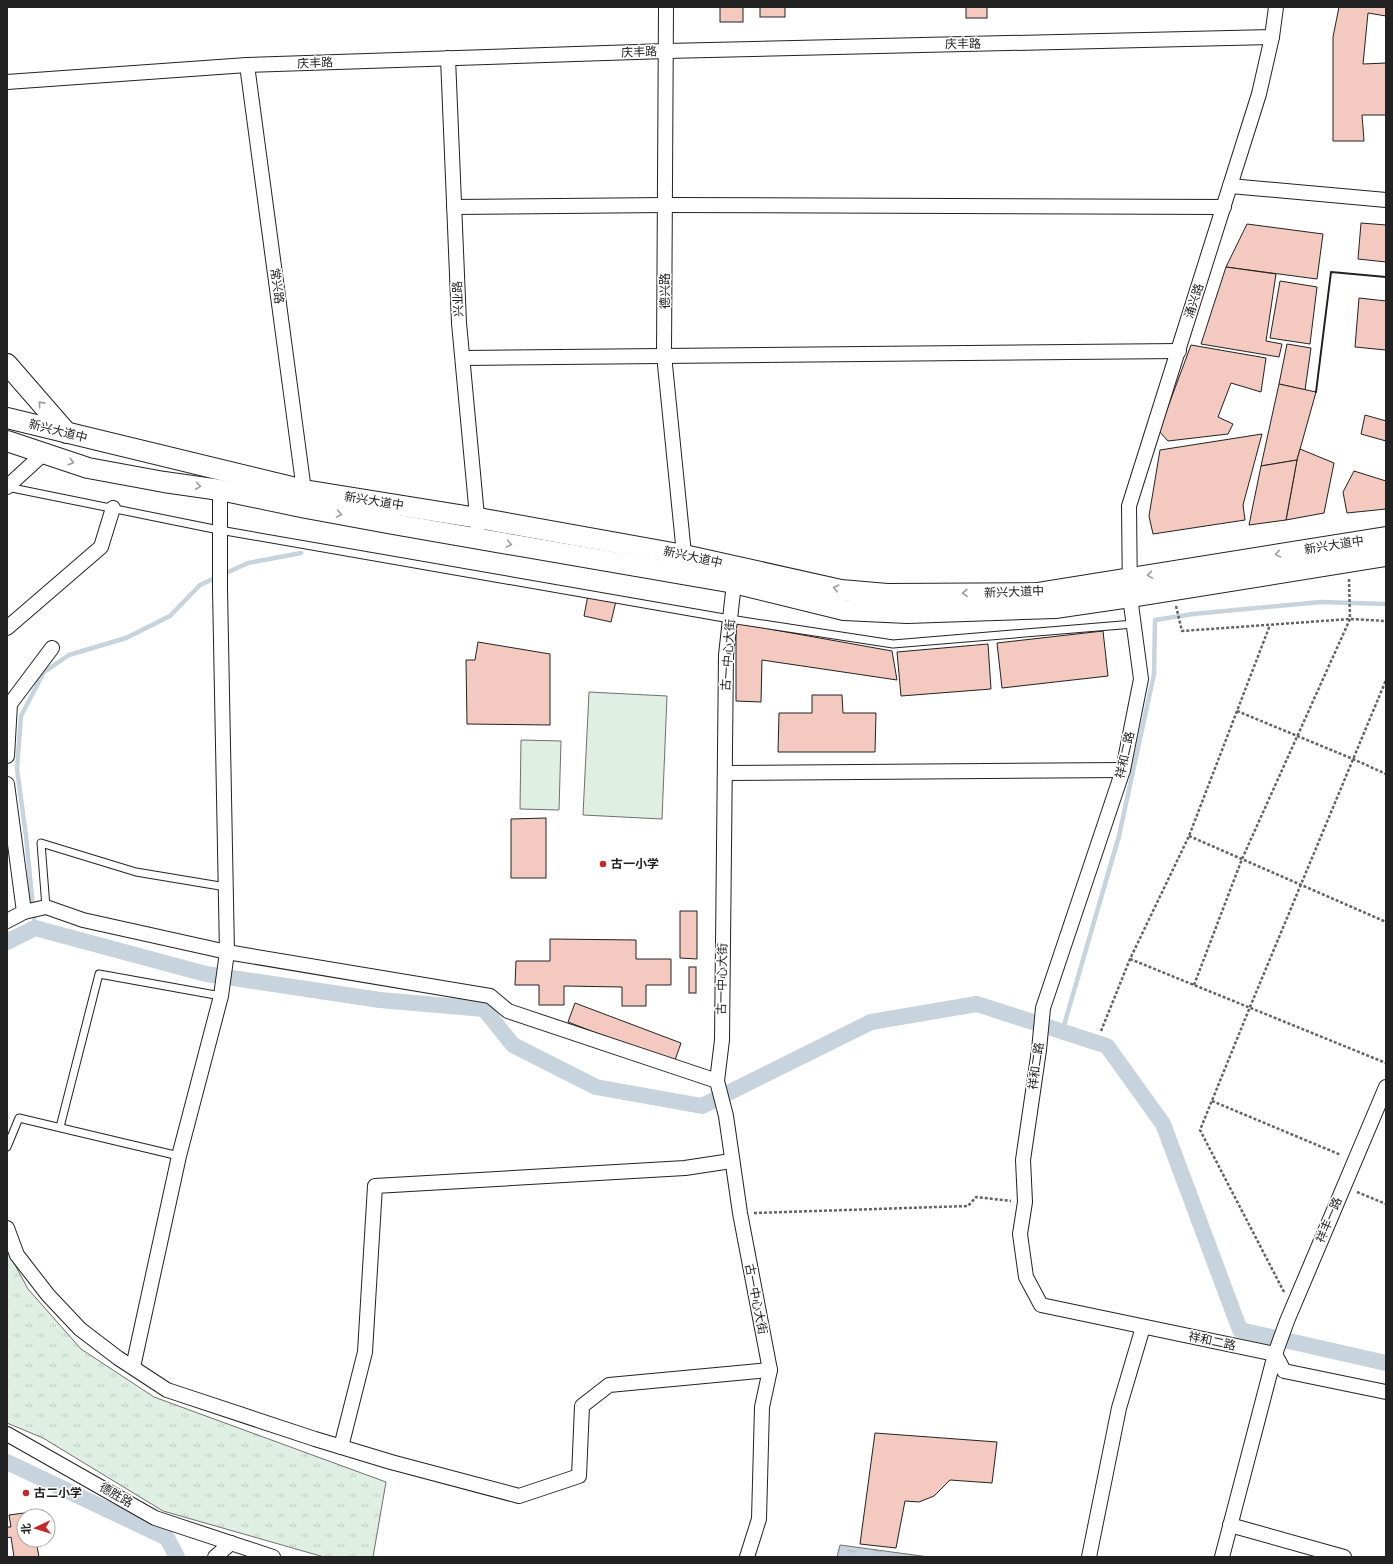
<svg xmlns="http://www.w3.org/2000/svg" width="1393" height="1564" font-family="'Asap Condensed','Noto Sans SC',sans-serif">
	<style>
		.grass { fill: url(#grass-tufts); stroke: #6f6f6f }
		.pitch { fill: #e0efe3; stroke: #6f6f6f }
		.water { fill: url(#water-ripples); stroke: #6f6f6f }
		.lines { fill: none; stroke-linecap: round; stroke-linejoin: round }
		.stream { stroke: #c7d3dd; stroke-width: 4.5 }
		.canal { stroke: #c7d3dd; stroke-width: 16 }
		.building { fill: #f3c9c0; stroke: #222 }
		.lane-casing { stroke: #222; stroke-width: 9 }
		.street-casing { stroke: #222; stroke-width: 16 }
		.secondary-casing { stroke: #222; stroke-width: 22 }
		.path { stroke: #646464; stroke-width: 2.5; stroke-dasharray: 3 2; stroke-linecap: butt }
		.lane { stroke: #fff; stroke-width: 7 }
		.street { stroke: #fff; stroke-width: 14 }
		.secondary { stroke: #fff; stroke-width: 20 }
		.wall { stroke: #222; stroke-width: 2 }
		.oneway { stroke: #9c9c9c }
		.poi-dot { fill: #c62828; stroke: #fff; stroke-width: 1.5 }
		.labels { text-anchor: middle; dominant-baseline: central; stroke-width: 3; stroke-linejoin: round; paint-order: stroke }
		.street-label { font-size: 12px; fill: #222; stroke: #fff }
		.poi-label { font-size: 12px; font-weight: bold; fill: #222; stroke: #fff; text-anchor: start }
	</style>
	<defs>
		<pattern id="grass-tufts" width="24" height="20" patternUnits="userSpaceOnUse"><rect width="24" height="20" fill="#e0efe3"/><path d="M3 7l-1-3M5 7V3M7 7l1-3M15 17l-1-3M17 17v-4M19 17l1-3" fill="none" stroke="#c0cdc2"/></pattern>
		<pattern id="water-ripples" width="26" height="14" patternUnits="userSpaceOnUse"><rect width="26" height="14" fill="#c7d3dd"/><path d="M2 4q2-2 4 0t4 0M15 11q2-2 4 0t4 0" fill="none" stroke="#abb5bd"/></pattern>
	</defs>
	<rect width="100%" height="100%" fill="#fff"/>
	<polygon class="grass" points="7,1250 28,1289 81,1349 154,1397 386,1482 373,1557 324,1557 163,1511 43,1438 7,1423"/>
	<g class="pitch">
		<polygon points="589,692 667,696 662,819 583,815"/>
		<polygon points="521,740 561,741 559,810 520,809"/>
	</g>
	<polygon class="water" points="840,1545 929,1557 837,1557"/>
	<g class="lines">
		<g class="stream">
			<polyline points="35,928 26,836 17,769 21,716 44,672 69,655 126,638 170,616 200,585 248,563 301,553"/>
			<polyline points="1062,1032 1119,836 1154,674 1155,620 1193,614 1321,602 1386,604"/>
		</g>
		<g class="canal">
			<polyline points="7,942 35,928 206,974 380,1000 484,1009 513,1045 596,1087 702,1106 871,1022 977,1004 1107,1046 1163,1124 1240,1330 1386,1363"/>
			<polyline points="7,1462 167,1538 177,1557"/>
		</g>
	</g>
	<g class="building">
		<rect x="720" y="7" width="23" height="15"/>
		<rect x="760" y="7" width="25" height="10"/>
		<rect x="966" y="7" width="21" height="11"/>
		<polygon points="1339,7 1386,7 1386,16 1368,13 1363,64 1386,63 1386,115 1362,115 1364,141 1333,141 1333,37"/>
		<polygon points="1361,223 1386,225 1386,262 1358,259"/>
		<polygon points="1247,224 1323,234 1317,279 1226,267"/>
		<polygon points="1226,267 1276,274 1266,341 1282,344 1279,357 1201,344"/>
		<polygon points="1280,281 1317,287 1310,344 1270,338"/>
		<polygon points="1359,298 1386,301 1386,350 1355,347"/>
		<polygon points="1287,344 1311,348 1305,390 1279,384"/>
		<polygon points="1191,345 1266,358 1261,392 1231,383 1218,417 1233,424 1228,434 1168,441 1159,431"/>
		<polygon points="1279,384 1316,392 1297,460 1261,466"/>
		<polygon points="1365,415 1386,421 1386,441 1361,434"/>
		<polygon points="1262,434 1243,505 1245,520 1153,534 1149,516 1160,450"/>
		<polygon points="1300,449 1334,463 1324,513 1286,520 1297,460"/>
		<polygon points="1297,460 1286,520 1249,525 1261,466"/>
		<polygon points="1354,471 1386,481 1386,509 1347,513 1343,492"/>
		<polygon points="588,595 616,601 611,622 584,616"/>
		<polygon points="736,623 892,651 897,680 762,660 761,702 736,701"/>
		<polygon points="1103,631 1108,676 1002,688 997,643"/>
		<polygon points="478,642 550,654 550,725 467,724 466,660 475,660"/>
		<polygon points="988,644 991,689 901,696 897,652"/>
		<polygon points="812,695 842,695 843,713 876,713 875,752 778,752 779,713 812,713"/>
		<polygon points="546,818 546,878 511,878 511,819"/>
		<polygon points="680,911 697,911 697,959 680,958"/>
		<polygon points="550,939 636,940 636,959 671,959 671,985 646,985 646,1006 622,1006 622,987 564,986 564,1005 539,1005 539,985 515,985 516,961 550,961"/>
		<rect x="689" y="967" width="7" height="26"/>
		<polygon points="575,1003 681,1043 674,1063 568,1022"/>
		<polygon points="875,1433 997,1442 992,1483 950,1480 934,1496 919,1502 905,1501 896,1548 860,1544"/>
		<polygon points="32,1512 33,1516 24,1516 24,1540 36,1540 39,1557 14,1557 11,1537 7,1538 7,1527 11,1527 9,1515"/>
	</g>
	<g class="lines">
		<g class="lane-casing">
			<g id="lane">
				<polyline points="7,487 214,529 730,619 893,644 1134,624"/>
				<polyline points="46,907 41,843 136,872 226,887"/>
				<polyline points="60,1127 99,974 221,996"/>
				<polyline points="7,1147 19,1118 179,1156"/>
			</g>
		</g>
		<g class="street-casing">
			<g id="street">
				<polyline points="666,7 664,355 685,564"/>
				<polyline points="448,58 459,323 478,527"/>
				<polyline points="247,65 305,498"/>
				<polyline points="7,82 247,65 666,51 1272,37"/>
				<polyline points="1230,186 1386,200"/>
				<polyline points="454,207 665,205 1224,207"/>
				<polyline points="463,358 1179,351"/>
				<polyline points="7,487 43,454"/>
				<polyline points="734,583 726,655 722,1040 717,1081 726,1116 740,1213 770,1370 762,1407 759,1519 747,1557"/>
				<polyline points="7,628 101,547 113,508"/>
				<polyline points="7,756 10,704 52,648"/>
				<polyline points="725,773 1123,770"/>
				<polyline points="7,784 24,912 7,921"/>
				<polyline points="24,912 46,907 83,920 227,952 490,996 508,1011 717,1081"/>
				<polyline points="7,1228 17,1255 48,1295 80,1329 118,1358 167,1390 315,1439 391,1462 519,1496 579,1476 582,1406 609,1385 770,1370"/>
				<polyline points="1275,1354 1041,1305 1026,1277 1020,1234 1025,1202 1023,1160 1039,1050 1043,1008 1123,770 1141,679 1130,597 1129,506 1259,94 1272,37 1276,7"/>
				<polyline points="1275,1354 1284,1371 1386,1392"/>
				<polyline points="133,1367 179,1156 221,996 227,952 220,589 220,490"/>
				<polyline points="7,1434 155,1518 273,1557"/>
				<polyline points="341,1447 365,1352 375,1186 685,1168 731,1161"/>
				<polyline points="1230,1525 1344,1557"/>
				<polyline points="215,1557 231,1543"/>
				<polyline points="1089,1557 1119,1408 1143,1327"/>
				<polyline points="1222,1557 1275,1354 1287,1321 1386,1087"/>
			</g>
		</g>
		<g class="secondary-casing">
			<g id="secondary">
				<polyline points="7,364 67,433"/>
				<polyline points="7,418 304,490 478,518 684,555 841,590 887,594 1037,593 1386,537"/>
				<polyline points="7,441 88,468 164,482 220,490 306,508 393,524 734,583 844,610 907,613 1055,608 1130,597 1386,556"/>
			</g>
		</g>
		<g class="path">
			<polyline points="1176,606 1182,631 1350,619 1386,621"/>
			<polyline points="1237,711 1353,759 1386,774"/>
			<polyline points="1189,836 1386,922"/>
			<polyline points="1130,959 1386,1063"/>
			<polyline points="1194,985 1242,859 1350,619 1349,579"/>
			<polyline points="1101,1031 1130,959 1189,836 1270,625"/>
			<polyline points="1212,1101 1341,1155"/>
			<polyline points="1357,1192 1386,1204"/>
			<polyline points="754,1213 968,1206 976,1197 1011,1201"/>
			<polyline points="1284,1292 1200,1130 1250,1007 1386,680"/>
		</g>
		<use href="#lane" class="lane"/>
		<use href="#street" class="street"/>
		<use href="#secondary" class="secondary"/>
		<polyline class="wall" points="1316,392 1331,272 1386,277"/>
	</g>
	<defs><path id="oneway-chevron" d="M-2-3.5L2.5 0L-2 3.5" fill="none" stroke-width="1.6" stroke-linecap="round" stroke-linejoin="round"/></defs>
	<g class="oneway">
		<use href="#oneway-chevron" transform="translate(41 404) rotate(-132)"/>
		<use href="#oneway-chevron" transform="translate(71 462) rotate(17)"/>
		<use href="#oneway-chevron" transform="translate(198 486) rotate(8)"/>
		<use href="#oneway-chevron" transform="translate(339 514) rotate(10)"/>
		<use href="#oneway-chevron" transform="translate(509 544) rotate(10)"/>
		<use href="#oneway-chevron" transform="translate(1278 554) rotate(171)"/>
		<use href="#oneway-chevron" transform="translate(1150 575) rotate(171)"/>
		<use href="#oneway-chevron" transform="translate(836 588) rotate(-168)"/>
		<use href="#oneway-chevron" transform="translate(965 593) rotate(179)"/>
	</g>
	<g class="poi-dot">
		<circle cx="603" cy="864" r="4"/>
		<circle cx="26" cy="1493" r="4"/>
	</g>
	<g class="labels">
		<g class="street-label">
			<text transform="translate(963 44) rotate(-1)">庆丰路</text>
			<text transform="translate(639 52) rotate(-2)">庆丰路</text>
			<text transform="translate(315 63) rotate(-2)">庆丰路</text>
			<text transform="translate(277 286) rotate(82)">常兴路</text>
			<text transform="translate(665 291) rotate(-90)">德兴路</text>
			<text transform="translate(458 299) rotate(-92)">兴业路</text>
			<text transform="translate(1194 301) rotate(-72)">涌兴路</text>
			<text transform="translate(58 431) rotate(14)">新兴大道中</text>
			<text transform="translate(374 501) rotate(9)">新兴大道中</text>
			<text transform="translate(1334 545) rotate(-9)">新兴大道中</text>
			<text transform="translate(693 557) rotate(12)">新兴大道中</text>
			<text transform="translate(1014 592) rotate(-2)">新兴大道中</text>
			<text transform="translate(728 655) rotate(-86)">古一中心大街</text>
			<text transform="translate(1125 755) rotate(-77)">祥和二路</text>
			<text transform="translate(722 979) rotate(-89)">古一中心大街</text>
			<text transform="translate(1036 1066) rotate(-82)">祥和二路</text>
			<text transform="translate(1329 1220) rotate(-67)">祥丰一路</text>
			<text transform="translate(756 1299) rotate(79)">古一中心大街</text>
			<text transform="translate(1212 1341) rotate(12)">祥和二路</text>
			<text transform="translate(116 1495) rotate(30)">德胜路</text>
		</g>
		<g class="poi-label">
			<text x="611" y="864">古一小学</text>
			<text x="34" y="1493">古二小学</text>
		</g>
	</g>
	<rect width="1393" height="1564" fill="none" stroke="#222222" stroke-width="16"/>
	<g transform="translate(36 1528) rotate(266)"><circle r="19" fill="#ffffff" stroke="#a7a7a7"/>
	<path d="M0-3L7 15L0 10L-7 15Z" fill="#c62828"/>
	<text y="-6" font-size="11" font-weight="bold" text-anchor="middle" fill="#222222">北</text>
	</g>
</svg>
